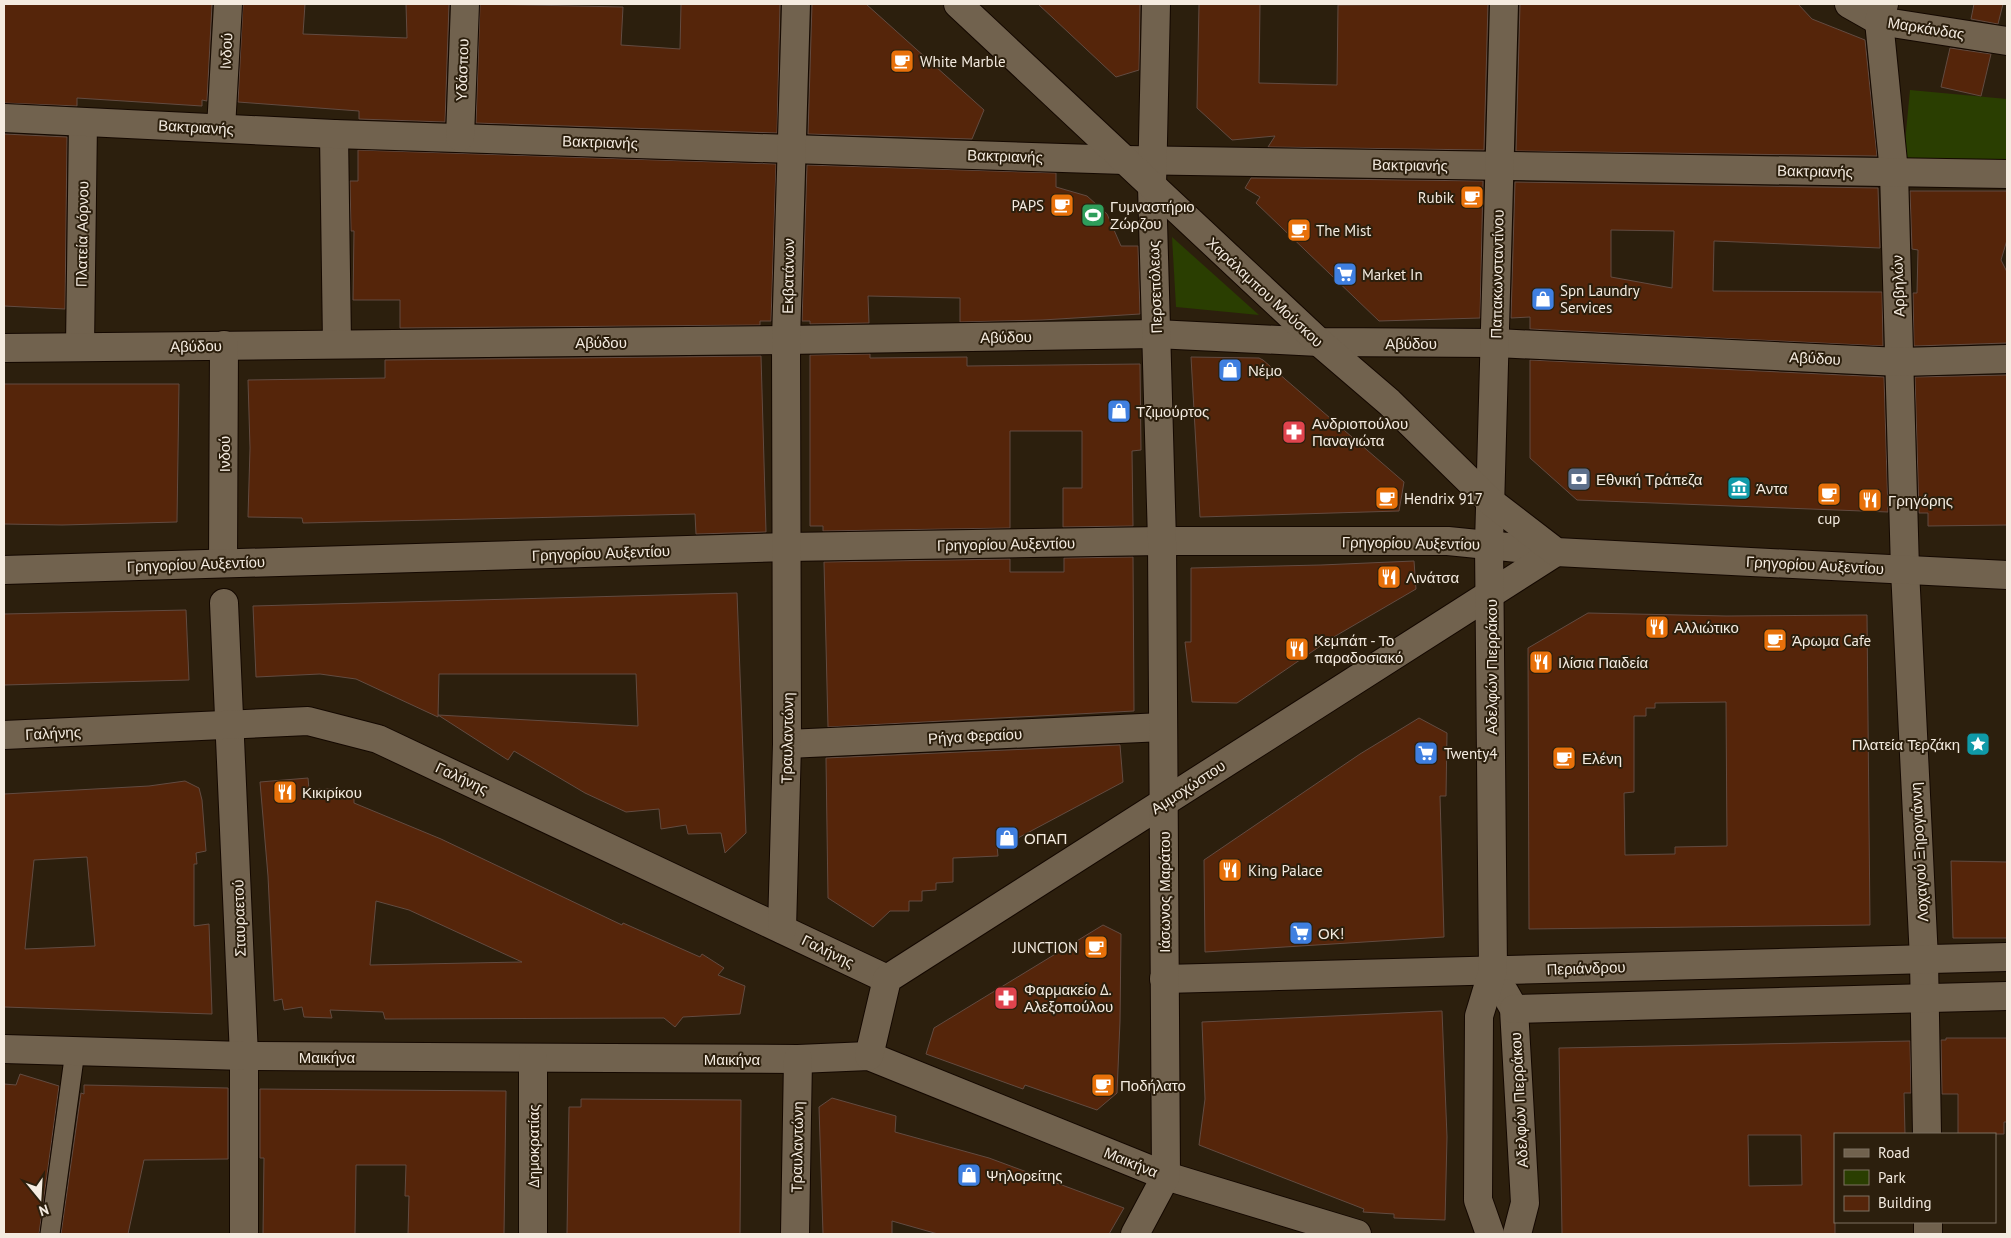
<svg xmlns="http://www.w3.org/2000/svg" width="2011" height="1238" font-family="'PT Sans',sans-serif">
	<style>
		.green { fill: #2a3e01 }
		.building { fill: #55250a; stroke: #624b41; fill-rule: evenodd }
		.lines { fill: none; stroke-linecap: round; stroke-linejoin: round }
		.service-casing { stroke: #140800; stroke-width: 21 }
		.pedestrian-casing { stroke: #140800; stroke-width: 30 }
		.minor-casing { stroke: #140800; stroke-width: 30 }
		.tertiary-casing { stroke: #140800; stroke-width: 30 }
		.service { stroke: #71624e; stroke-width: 19 }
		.pedestrian { stroke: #71624e; stroke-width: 28 }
		.minor { stroke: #71624e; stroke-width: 28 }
		.tertiary { stroke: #71624e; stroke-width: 28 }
		.labels { text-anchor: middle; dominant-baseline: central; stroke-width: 4; stroke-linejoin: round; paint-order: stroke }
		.street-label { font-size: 15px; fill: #f4ebe0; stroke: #2c1f0d }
		.poi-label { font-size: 15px; fill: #f4ebe0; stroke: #2c1f0d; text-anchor: start }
	</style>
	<rect width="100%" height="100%" fill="#2c1f0d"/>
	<g class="green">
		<polygon points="1910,90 2007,99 2007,173 1903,163"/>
		<polygon points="1172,237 1259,315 1176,307"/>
	</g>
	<g class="building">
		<polygon points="4,4 212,4 207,101 202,100 202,106 77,98 77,106 4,103"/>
		<polygon points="243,4 305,4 303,34 407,38 406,4 449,4 445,122 359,119 359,111 238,102"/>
		<polygon points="480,4 623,7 621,45 680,49 681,4 780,4 777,133 476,123"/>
		<polygon points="812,4 866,4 984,110 972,139 808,134"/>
		<polygon points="1038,4 1140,4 1139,70 1116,77"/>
		<polygon points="1199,4 1260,4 1259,83 1337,85 1338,5 1488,4 1484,150 1268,147 1275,136 1232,140 1197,108"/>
		<polygon points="1520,4 1798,4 1812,19 1865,40 1877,156 1516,151"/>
		<polygon points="1974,4 2003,4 1998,24 1971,19"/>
		<polygon points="1950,48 1991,54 1981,96 1941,87"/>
		<polygon points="4,134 67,137 65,309 4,306"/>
		<polygon points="358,150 776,164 771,321 760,321 760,325 400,328 400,300 353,300 354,231 351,231 350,181 358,181"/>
		<polygon points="807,165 1056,173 1056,187 1087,196 1107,214 1121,246 1138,246 1140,314 1042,320 960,322 960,298 868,296 869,323 810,324 810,321 802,321"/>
		<polygon points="1251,178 1483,181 1480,318 1379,321 1256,203 1260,197 1245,188"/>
		<path d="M1515 182 1878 188 1880 248 1714 241 1713 291 1882 292 1883 346 1530 329V317L1511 318ZM1611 230 1674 231 1672 288 1611 277Z"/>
		<polygon points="1910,191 2007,191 2007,240 2001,260 2007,272 2007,343 1914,346 1913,293 1917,293 1918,250 1912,249"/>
		<polygon points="870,354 870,358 967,357 967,366 1140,364 1141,450 1132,451 1133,526 1063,527 1063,488 1082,488 1082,431 1010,431 1010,528 823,531 823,526 810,526 810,355"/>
		<polygon points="761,356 766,532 696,534 695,514 303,523 302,518 248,517 250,448 248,380 385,378 385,360"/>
		<polygon points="1191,357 1259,358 1263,360 1404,482 1399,511 1200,517"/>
		<polygon points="1530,360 1884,377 1888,512 1577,500 1530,458"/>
		<polygon points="2007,375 2007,525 1928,526 1928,513 1919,513 1915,377"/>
		<polygon points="4,384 179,384 177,522 62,525 4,524"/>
		<polygon points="1133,557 1134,711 828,727 824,562 1010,559 1010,572 1064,572 1064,558"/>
		<polygon points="1414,561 1416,589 1332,638 1237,703 1192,702 1185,642 1191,642 1191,568 1321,565"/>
		<polygon points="737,593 746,833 725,853 721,833 688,834 686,825 661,829 659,809 626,812 585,793 514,751 508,760 438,715 638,726 636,674 439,674 438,717 356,679 320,674 256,677 253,606"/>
		<polygon points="186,610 189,680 4,685 4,614"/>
		<path d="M1588 613 1726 616 1867 615 1870 925 1529 929 1528 648ZM1726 702 1727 846 1675 847V854L1625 855 1624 793 1634 792V716H1646V708H1655V703Z"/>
		<polygon points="1419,718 1447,733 1446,796 1440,796 1444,937 1205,952 1204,860 1360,754"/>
		<polygon points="1120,745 1123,782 1016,839 1017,845 997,846 998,856 953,858 953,882 936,883 936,890 922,891 922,901 909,901 909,911 890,911 873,927 828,898 826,758"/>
		<path d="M308 778 309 789H337L338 794 354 796V803L441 839 622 925 623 923 700 957 702 954 724 968 718 975 745 986 740 1014 683 1017 675 1027 664 1018 385 1019 383 1012 330 1010 332 1018 304 1017 302 1007 284 1010 282 999 274 1001 268 876 260 782ZM376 901 409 910 522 962 370 965Z"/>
		<path d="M185 781 199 788 202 800 206 851 196 853 197 864H194V926L209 924 212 1014 4 1007V794L149 786ZM87 857 95 946 25 949 34 860Z"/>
		<polygon points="1951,861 2007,862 2007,938 1953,938"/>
		<polygon points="1103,925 1121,934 1120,1021 1117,1093 1097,1110 1025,1085 1023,1089 926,1054 934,1028"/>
		<polygon points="1442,1011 1447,1137 1445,1220 1394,1218 1394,1214 1363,1212 1364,1209 1199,1145 1205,1099 1202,1022"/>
		<polygon points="1946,1038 2007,1038 2007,1122 2004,1122 2004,1134 1958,1134 1958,1094 1942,1094 1941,1040 1946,1040"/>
		<path d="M1910 1041 1911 1093H1904L1905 1134H1835V1234H1562L1559 1048ZM1748 1135H1801L1802 1185 1749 1186Z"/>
		<polygon points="20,1074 59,1086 39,1234 4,1234 4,1084 16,1085"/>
		<polygon points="84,1085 228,1088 228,1159 144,1160 128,1234 61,1234 81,1093 84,1094"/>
		<polygon points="260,1089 506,1091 504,1234 408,1234 409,1196 405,1196 406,1165 356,1165 355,1234 263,1234 264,1158 260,1158"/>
		<polygon points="832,1098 896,1116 895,1132 989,1158 1124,1208 1109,1234 938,1234 892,1221 892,1234 823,1234 819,1107"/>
		<polygon points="581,1099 741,1100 740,1234 567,1234 569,1107 581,1107"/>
	</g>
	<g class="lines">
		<g class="service-casing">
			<polyline id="service" points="50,1234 75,1051"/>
		</g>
		<g class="pedestrian-casing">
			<g id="pedestrian">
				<polyline points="334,134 337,344"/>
				<polyline points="1156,334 1319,342 1496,343"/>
				<polyline points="80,347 83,122"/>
			</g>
		</g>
		<g class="minor-casing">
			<g id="minor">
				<polyline points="1849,4 1879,21 2007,41"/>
				<polyline points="1884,4 1879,21 1894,172 1905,570 1924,959 1927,1134"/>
				<polyline points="4,118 334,134 1125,160 2007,174"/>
				<polyline points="221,128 228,4"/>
				<polyline points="460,137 465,4"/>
				<polyline points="1496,343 1900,362 2007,359"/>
				<polyline points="4,348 786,340 1156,334"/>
				<polyline points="223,563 224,345"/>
				<polyline points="4,570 788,547 1162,541 1448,541 1556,552"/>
				<polyline points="224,603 244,1056 244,1234"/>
				<polyline points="4,735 308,721 378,739 887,979"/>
				<polyline points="787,744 1163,727"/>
				<polyline points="782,929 787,744 786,340 796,4"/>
				<polyline points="1164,979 2007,957"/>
				<polyline points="1505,993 1514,1009 1525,1203 1517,1234"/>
				<polyline points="1514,1009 2007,996"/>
				<polyline points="4,1049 244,1056 798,1059 869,1056 1166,1176 1357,1234"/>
				<polyline points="869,1056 887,979 1556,552"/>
				<polyline points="533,1059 533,1234"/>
				<polyline points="1928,1222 1928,1234"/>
				<polyline points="795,1234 798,1059"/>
				<polyline points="1135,1234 1166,1176 1162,541 1152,186 1156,4"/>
				<polyline points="1490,1234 1478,1200 1479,1016 1493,970 1489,544 1504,4"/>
			</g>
		</g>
		<g class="tertiary-casing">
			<polyline id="tertiary" points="958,4 1319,342 1389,402 1491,502 1556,552 2007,575"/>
		</g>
		<use href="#service" class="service"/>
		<use href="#pedestrian" class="pedestrian"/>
		<use href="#minor" class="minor"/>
		<use href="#tertiary" class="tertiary"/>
	</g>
	<defs>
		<g id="cafe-square" transform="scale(1.25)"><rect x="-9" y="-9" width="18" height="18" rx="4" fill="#e8710a" stroke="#2c1f0d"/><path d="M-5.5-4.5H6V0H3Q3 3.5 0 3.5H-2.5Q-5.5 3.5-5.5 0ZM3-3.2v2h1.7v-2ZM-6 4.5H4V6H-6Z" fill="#fff"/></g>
		<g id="stadium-square" transform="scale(1.25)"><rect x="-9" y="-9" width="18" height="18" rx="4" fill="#2e9e5b" stroke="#2c1f0d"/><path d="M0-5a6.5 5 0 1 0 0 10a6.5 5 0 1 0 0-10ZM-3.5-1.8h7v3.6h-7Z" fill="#fff"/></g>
		<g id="supermarket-square" transform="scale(1.25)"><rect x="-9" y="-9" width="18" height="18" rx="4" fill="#3f7fe0" stroke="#2c1f0d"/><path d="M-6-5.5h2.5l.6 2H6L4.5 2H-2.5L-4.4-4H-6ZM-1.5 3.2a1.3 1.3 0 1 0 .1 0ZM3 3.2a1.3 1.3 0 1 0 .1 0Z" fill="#fff"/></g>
		<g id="shop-square" transform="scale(1.25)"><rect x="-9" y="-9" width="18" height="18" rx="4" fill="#3f7fe0" stroke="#2c1f0d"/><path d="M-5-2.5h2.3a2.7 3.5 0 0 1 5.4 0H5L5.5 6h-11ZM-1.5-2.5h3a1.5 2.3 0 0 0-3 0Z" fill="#fff"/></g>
		<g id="pharmacy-square" transform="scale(1.25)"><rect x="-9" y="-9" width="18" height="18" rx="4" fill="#e0444e" stroke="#2c1f0d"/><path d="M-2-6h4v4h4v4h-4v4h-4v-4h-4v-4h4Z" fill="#fff"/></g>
		<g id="bank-square" transform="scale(1.25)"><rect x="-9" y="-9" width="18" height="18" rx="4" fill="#5c6f8a" stroke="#2c1f0d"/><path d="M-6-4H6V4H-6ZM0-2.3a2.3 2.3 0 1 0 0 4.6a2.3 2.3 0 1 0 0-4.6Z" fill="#fff"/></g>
		<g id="museum-square" transform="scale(1.25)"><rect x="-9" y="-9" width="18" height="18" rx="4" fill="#0f9aa8" stroke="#2c1f0d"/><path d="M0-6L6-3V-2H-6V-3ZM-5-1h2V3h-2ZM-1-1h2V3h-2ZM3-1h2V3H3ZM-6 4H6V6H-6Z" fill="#fff"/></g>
		<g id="restaurant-square" transform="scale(1.25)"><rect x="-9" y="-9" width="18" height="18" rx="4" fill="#e8710a" stroke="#2c1f0d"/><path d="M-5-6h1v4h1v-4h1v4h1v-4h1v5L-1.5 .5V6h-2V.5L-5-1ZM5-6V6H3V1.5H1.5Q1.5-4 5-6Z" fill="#fff"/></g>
		<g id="sight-square" transform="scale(1.25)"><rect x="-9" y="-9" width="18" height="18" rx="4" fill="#0f9aa8" stroke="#2c1f0d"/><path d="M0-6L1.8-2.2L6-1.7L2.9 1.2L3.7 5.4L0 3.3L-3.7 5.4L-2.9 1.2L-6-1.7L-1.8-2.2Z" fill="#fff"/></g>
	</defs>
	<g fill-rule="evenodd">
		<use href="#cafe-square" x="902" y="61"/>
		<use href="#cafe-square" x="1472" y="197"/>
		<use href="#cafe-square" x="1062" y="205"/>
		<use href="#stadium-square" x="1093" y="215"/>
		<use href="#cafe-square" x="1299" y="230"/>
		<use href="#supermarket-square" x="1345" y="274"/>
		<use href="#shop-square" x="1543" y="299"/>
		<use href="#shop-square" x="1230" y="370"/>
		<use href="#shop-square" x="1119" y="411"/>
		<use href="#pharmacy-square" x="1294" y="432"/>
		<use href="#bank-square" x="1579" y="479"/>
		<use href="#museum-square" x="1739" y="488"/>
		<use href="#cafe-square" x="1829" y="494"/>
		<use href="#cafe-square" x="1387" y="498"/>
		<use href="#restaurant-square" x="1870" y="500"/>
		<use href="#restaurant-square" x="1389" y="577"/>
		<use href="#restaurant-square" x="1657" y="627"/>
		<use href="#cafe-square" x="1775" y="640"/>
		<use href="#restaurant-square" x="1297" y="649"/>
		<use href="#restaurant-square" x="1541" y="662"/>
		<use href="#sight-square" x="1978" y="744"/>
		<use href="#supermarket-square" x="1426" y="753"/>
		<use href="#cafe-square" x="1564" y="758"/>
		<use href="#restaurant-square" x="285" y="792"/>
		<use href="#shop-square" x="1007" y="838"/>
		<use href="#restaurant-square" x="1230" y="870"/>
		<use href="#supermarket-square" x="1301" y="933"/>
		<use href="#cafe-square" x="1096" y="947"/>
		<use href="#pharmacy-square" x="1006" y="998"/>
		<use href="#cafe-square" x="1103" y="1085"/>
		<use href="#shop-square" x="969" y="1175"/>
	</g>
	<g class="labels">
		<g class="street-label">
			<text transform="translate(1926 28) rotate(9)">Μαρκάνδας</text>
			<text transform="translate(226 51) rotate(-87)">Ινδού</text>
			<text transform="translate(462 70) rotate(-88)">Υδάσπου</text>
			<text transform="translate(196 127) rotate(3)">Βακτριανής</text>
			<text transform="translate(600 142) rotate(2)">Βακτριανής</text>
			<text transform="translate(1005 156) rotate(2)">Βακτριανής</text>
			<text transform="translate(1410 165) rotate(1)">Βακτριανής</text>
			<text transform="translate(1815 171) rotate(1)">Βακτριανής</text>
			<text transform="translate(82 234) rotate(-89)">Πλατεία Αόρνου</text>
			<text transform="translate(1497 274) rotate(-89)">Παπακωνσταντίνου</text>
			<text transform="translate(788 276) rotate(-89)">Εκβατάνων</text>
			<text transform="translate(1898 286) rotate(-92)">Αρβηλών</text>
			<text transform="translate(1155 287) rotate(-92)">Περσεπόλεως</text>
			<text transform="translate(1265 292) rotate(43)">Χαράλαμπου Μούσκου</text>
			<text transform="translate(1006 337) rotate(-1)">Αβύδου</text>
			<text x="601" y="342">Αβύδου</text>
			<text x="1411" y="343">Αβύδου</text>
			<text transform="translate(196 346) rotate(-1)">Αβύδου</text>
			<text transform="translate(1815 358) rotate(3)">Αβύδου</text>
			<text transform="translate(224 454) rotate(-90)">Ινδού</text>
			<text transform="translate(1411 543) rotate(1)">Γρηγορίου Αυξεντίου</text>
			<text transform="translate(1006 544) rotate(-1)">Γρηγορίου Αυξεντίου</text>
			<text transform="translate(601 553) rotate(-2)">Γρηγορίου Αυξεντίου</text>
			<text transform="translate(196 564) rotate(-2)">Γρηγορίου Αυξεντίου</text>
			<text transform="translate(1815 565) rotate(3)">Γρηγορίου Αυξεντίου</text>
			<text transform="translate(1491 667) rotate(-90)">Αδελφών Πιερράκου</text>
			<text transform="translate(53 733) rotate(-3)">Γαλήνης</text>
			<text transform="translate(975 736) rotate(-3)">Ρήγα Φεραίου</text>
			<text transform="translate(787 738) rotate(-89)">Τραυλαντώνη</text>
			<text transform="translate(462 778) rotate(25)">Γαλήνης</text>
			<text transform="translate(1188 787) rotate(-33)">Αμμοχώστου</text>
			<text transform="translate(1919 852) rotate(-93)">Λοχαγού Ξηρογιάννη</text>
			<text transform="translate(1164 892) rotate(-90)">Ιάσωνος Μαράτου</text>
			<text transform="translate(239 918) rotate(-92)">Σταυραετού</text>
			<text transform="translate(828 951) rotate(26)">Γαλήνης</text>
			<text transform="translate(1586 968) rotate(-2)">Περιάνδρου</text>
			<text x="327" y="1057">Μαικήνα</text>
			<text x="732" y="1059">Μαικήνα</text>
			<text transform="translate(1519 1100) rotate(-93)">Αδελφών Πιερράκου</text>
			<text transform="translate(533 1146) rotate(-90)">Δημοκρατίας</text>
			<text transform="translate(797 1147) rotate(-89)">Τραυλαντώνη</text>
			<text transform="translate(1131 1162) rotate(22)">Μαικήνα</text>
		</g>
		<g class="poi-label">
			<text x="920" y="61">White Marble</text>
			<text x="1454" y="197" text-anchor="end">Rubik</text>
			<text x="1044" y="205" text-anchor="end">PAPS</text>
			<text x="1110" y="206">Γυμναστήριο<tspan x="1110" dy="17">Ζώρζου</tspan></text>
			<text x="1316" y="230">The Mist</text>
			<text x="1362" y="274">Market In</text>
			<text x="1560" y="290">Spn Laundry<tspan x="1560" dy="17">Services</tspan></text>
			<text x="1248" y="370">Νέμο</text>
			<text x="1136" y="411">Τζιμούρτος</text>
			<text x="1312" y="423">Ανδριοπούλου<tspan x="1312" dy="17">Παναγιώτα</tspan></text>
			<text x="1596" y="479">Εθνική Τράπεζα</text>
			<text x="1756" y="488">Άντα</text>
			<text x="1404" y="498">Hendrix 917</text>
			<text x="1888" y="500">Γρηγόρης</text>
			<text x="1829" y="518" text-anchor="middle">cup</text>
			<text x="1406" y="577">Λινάτσα</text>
			<text x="1674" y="627">Αλλιώτικο</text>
			<text x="1314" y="640">Κεμπάπ - Το<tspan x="1314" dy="17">παραδοσιακό</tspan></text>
			<text x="1792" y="640">Άρωμα Cafe</text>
			<text x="1558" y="662">Ιλίσια Παιδεία</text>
			<text x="1960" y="744" text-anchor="end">Πλατεία Τερζάκη</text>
			<text x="1444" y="753">Twenty4</text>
			<text x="1582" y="758">Ελένη</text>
			<text x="302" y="792">Κικιρίκου</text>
			<text x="1024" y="838">ΟΠΑΠ</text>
			<text x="1248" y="870">King Palace</text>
			<text x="1318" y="933">ΟΚ!</text>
			<text x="1078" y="947" text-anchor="end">JUNCTION</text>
			<text x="1024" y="989">Φαρμακείο Δ.<tspan x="1024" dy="17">Αλεξοπούλου</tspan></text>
			<text x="1120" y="1085">Ποδήλατο</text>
			<text x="986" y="1175">Ψηλορείτης</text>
		</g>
	</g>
	<rect width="2011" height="1238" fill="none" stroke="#f4ebe0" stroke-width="10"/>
	<rect x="1834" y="1133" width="162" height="90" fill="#2c1f0d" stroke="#7c7161"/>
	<rect x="1844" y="1149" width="25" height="8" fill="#71624e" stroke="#7c7161"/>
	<text x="1878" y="1158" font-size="15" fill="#f4ebe0">Road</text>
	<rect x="1844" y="1170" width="25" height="15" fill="#2a3e01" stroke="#7c7161"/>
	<text x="1878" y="1183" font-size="15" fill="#f4ebe0">Park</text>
	<rect x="1844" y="1196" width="25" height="15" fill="#55250a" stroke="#7c7161"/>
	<text x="1878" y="1208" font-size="15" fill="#f4ebe0">Building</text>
	<g transform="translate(40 1198) rotate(162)" stroke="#2c1f0d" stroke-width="4" paint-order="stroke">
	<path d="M0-4L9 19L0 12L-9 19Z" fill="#f4ebe0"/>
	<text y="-8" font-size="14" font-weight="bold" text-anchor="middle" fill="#f4ebe0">N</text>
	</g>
</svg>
